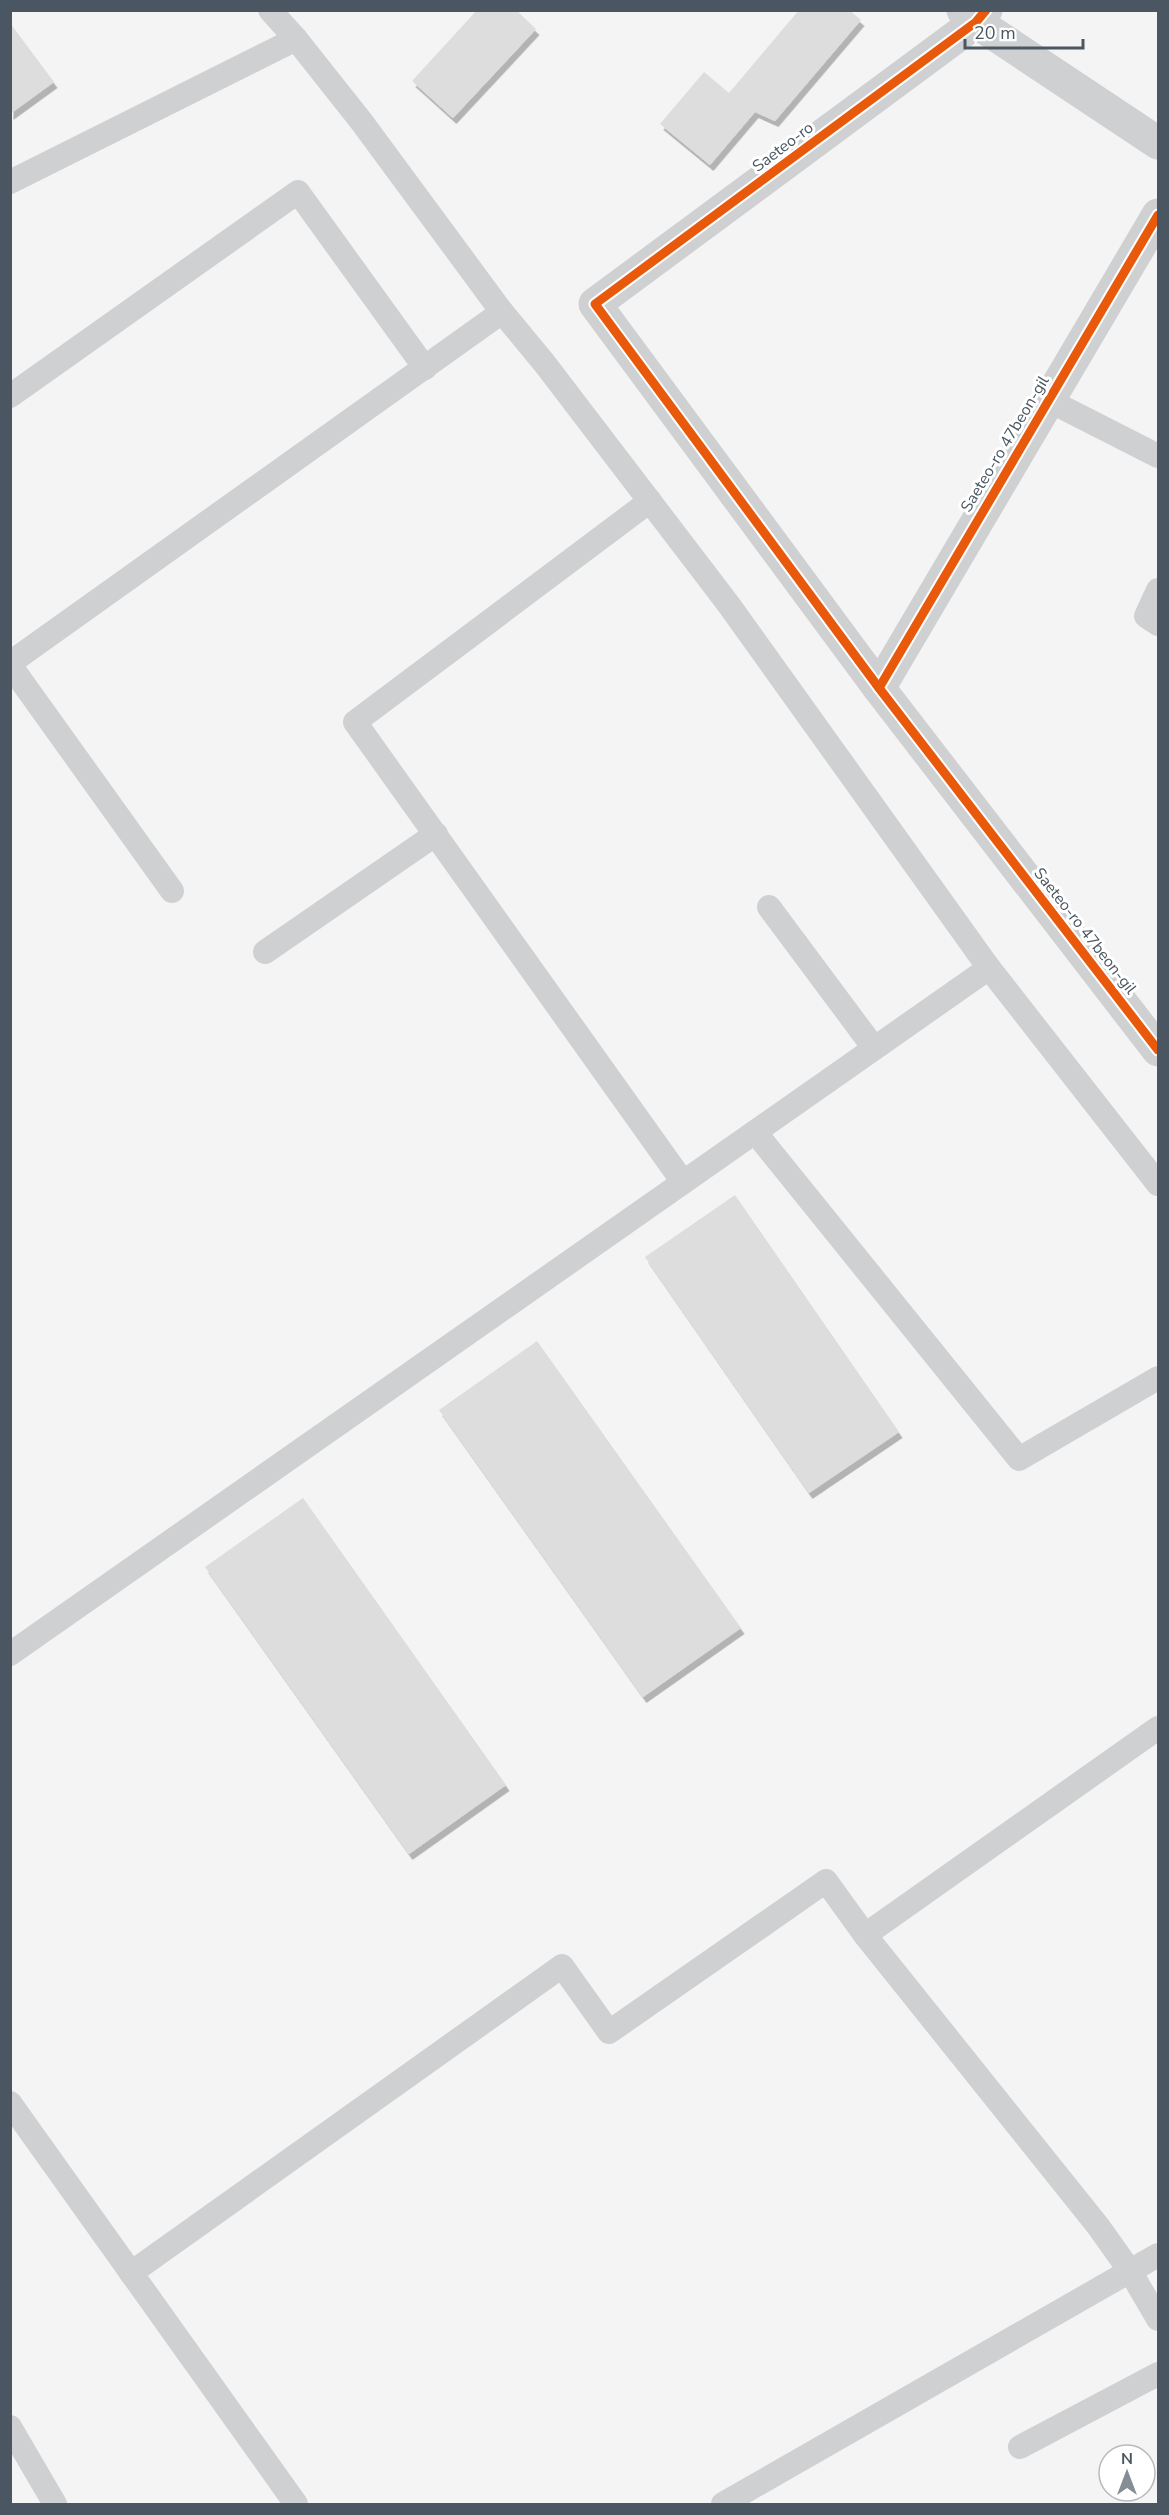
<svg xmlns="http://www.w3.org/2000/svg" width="1169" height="2515" font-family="'Nunito Sans',sans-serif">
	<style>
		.building { fill: #ddddde; filter: url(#shadow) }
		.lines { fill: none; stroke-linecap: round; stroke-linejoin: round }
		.service { stroke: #ced0d2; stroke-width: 24 }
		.minor { stroke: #ced0d2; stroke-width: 33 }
		.cycleway-casing { stroke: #fff; stroke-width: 13 }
		.cycleway { stroke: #e8590c; stroke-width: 9 }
		.labels { text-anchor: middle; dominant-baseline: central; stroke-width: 6; stroke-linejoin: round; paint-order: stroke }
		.street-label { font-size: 16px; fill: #4a5661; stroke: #fff }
	</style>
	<defs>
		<filter id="shadow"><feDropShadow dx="3.5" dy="6" stdDeviation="0" flood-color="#0004"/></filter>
	</defs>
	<rect width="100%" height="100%" fill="#f4f4f4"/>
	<g class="building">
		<polygon points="477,10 516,10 536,29 453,118 412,81"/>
		<polygon points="799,10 849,10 861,20 775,121 755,112 710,165 660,124 704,72 729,93"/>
		<polygon points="10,23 54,82 10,114"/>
		<polygon points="735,1195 899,1432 809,1493 645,1257"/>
		<polygon points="537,1341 741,1628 643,1697 439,1410"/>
		<polygon points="303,1498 506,1785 409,1854 205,1567"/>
	</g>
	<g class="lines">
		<g class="service">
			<polyline points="270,10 296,39 361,121 502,312 545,364 729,605 989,968 1158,1184"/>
			<polyline points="10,182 296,39"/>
			<polyline points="10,396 298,192 425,368"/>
			<polyline points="1048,400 1158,456"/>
			<polyline points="650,501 355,722 683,1182"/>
			<polyline points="1158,590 1146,616 1158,624"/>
			<polyline points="10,663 502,312"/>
			<polyline points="10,665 172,891"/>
			<polyline points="769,907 874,1048"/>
			<polyline points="265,952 436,834"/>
			<polyline points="755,1132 1019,1459 1158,1378"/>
			<polyline points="10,1654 989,968"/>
			<polyline points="865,1935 1098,2226 1130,2271 1158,2319"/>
			<polyline points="10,2103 296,2504"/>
			<polyline points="131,2273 562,1966 609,2032 826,1881 865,1935 1158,1728"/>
			<polyline points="10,2427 55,2504"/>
			<polyline points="1020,2447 1158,2374"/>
			<polyline points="723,2504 1158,2255"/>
		</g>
		<g class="minor">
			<polyline points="963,10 976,22 1158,143"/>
			<polyline points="986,10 976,22 595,304 879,688 1158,1050"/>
			<polyline points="879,688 1158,215"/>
		</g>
		<g class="cycleway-casing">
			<g id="cycleway">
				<polyline points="986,10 976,22 595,304 879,688 1158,1050"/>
				<polyline points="879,688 1158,215"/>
			</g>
		</g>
		<use href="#cycleway" class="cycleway"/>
	</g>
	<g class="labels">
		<g class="street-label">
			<text transform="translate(783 147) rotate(-37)">Saeteo-ro</text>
			<text transform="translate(1005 444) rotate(-59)">Saeteo-ro 47beon-gil</text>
			<text transform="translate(1085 931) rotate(52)">Saeteo-ro 47beon-gil</text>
		</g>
	</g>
	<rect width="1169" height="2515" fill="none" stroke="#4a5661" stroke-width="24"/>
	<g transform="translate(1127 2473)"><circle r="28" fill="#ffffff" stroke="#b7bbc0" stroke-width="1.5"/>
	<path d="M0-4.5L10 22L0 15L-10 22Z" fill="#868d94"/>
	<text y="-9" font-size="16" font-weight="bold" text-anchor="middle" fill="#4a5661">N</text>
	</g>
	<path d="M965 39v9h118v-9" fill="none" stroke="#4a5661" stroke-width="3"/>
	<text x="974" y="39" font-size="18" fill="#4a5661" stroke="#ffffff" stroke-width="4.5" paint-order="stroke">20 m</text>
</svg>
